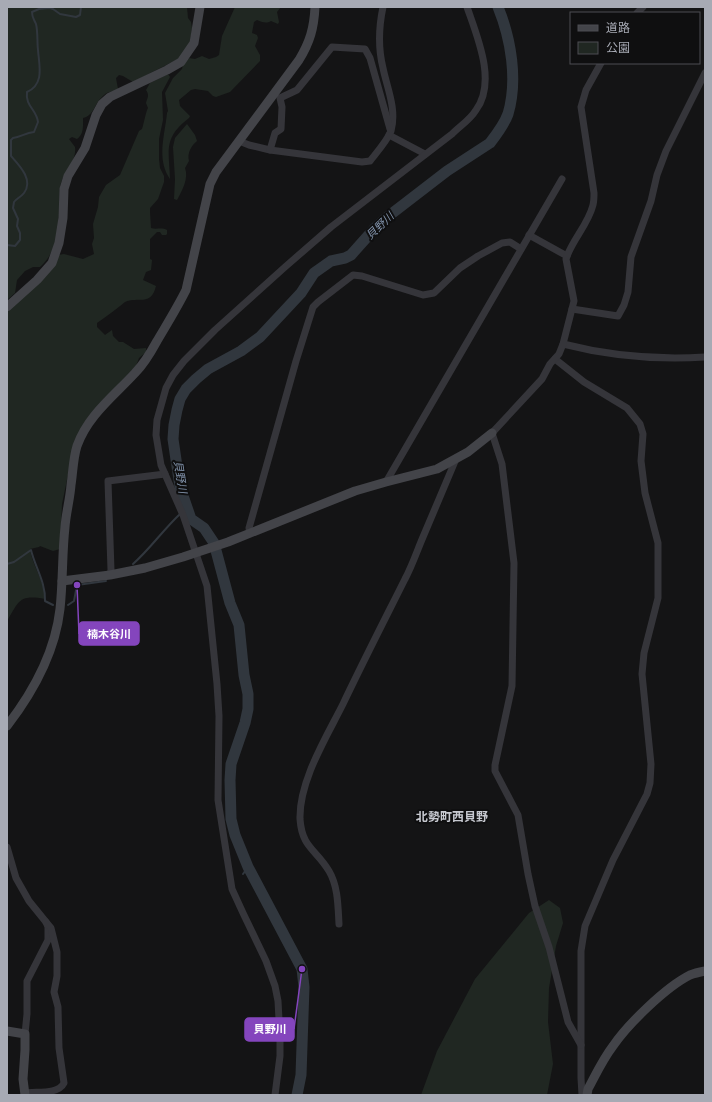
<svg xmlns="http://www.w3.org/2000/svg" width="712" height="1102" font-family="'Roboto Condensed','Noto Sans JP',sans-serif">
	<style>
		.green { fill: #202722 }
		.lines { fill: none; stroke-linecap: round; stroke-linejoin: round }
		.stream { stroke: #31373e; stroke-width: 2 }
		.river { stroke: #31373e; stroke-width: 11 }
		.street { stroke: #35353a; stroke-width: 7 }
		.secondary { stroke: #434449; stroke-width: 9 }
		.labels { text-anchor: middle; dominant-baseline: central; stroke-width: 4; stroke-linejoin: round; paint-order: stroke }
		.water-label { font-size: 11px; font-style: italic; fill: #8293ab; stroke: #0f0f10 }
		.quarter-label { font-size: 12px; font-weight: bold; fill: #c7c9d0; stroke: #0f0f10 }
		.leader { fill: none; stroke: #8445bd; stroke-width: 1.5 }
		.callout-dot { fill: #8445bd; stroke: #0f0f10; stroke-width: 1.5 }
		.callout { fill: #8445bd; stroke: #8445bd; stroke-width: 1.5 }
		.callout-label { font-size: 11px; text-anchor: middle; font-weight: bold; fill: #fff }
	</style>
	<rect width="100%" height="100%" fill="#141415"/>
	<g class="green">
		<path d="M7 7H187L188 18 191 22 192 28 190 42 180 58 133 82 123 76 119 75 116 78 118 89C114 92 108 91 104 95 95 102 94 116 83 118 83 126 84 134 77 139L72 137 69 139 75 147C77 161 65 169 61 183 59 189 60 195 59 201 59 225 59 250 40 267H33L25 271 17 280 15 293 7 300Z"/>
		<path d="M235 7H281L277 12 279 22 278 24 271 21C266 24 262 22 257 20L254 22 252 33 257 35 258 38 255 46 260 55V61L230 92 216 97 213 96 208 91 195 89 191 90 179 100 180 106 190 116 189 118C163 138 169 150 170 179 156 159 165 135 167 113L168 111 165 93 173 78 182 69 183 65 189 58 195 59 202 56 209 59 216 57 219 55 222 36Z"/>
		<path d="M168 74 170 77 162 92 163 120 159 139V159L160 168 164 176V182L158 199 150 208V212L151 228C156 230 162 227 167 230V234L166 235H162L160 232H157L150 239V259L152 260 151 270 146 272 143 280 156 286C151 307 138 296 125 302 123 303 122 305 120 306 113 312 105 317 97 323V327L105 335 112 330 113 336 119 342H123L134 349 146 348V352L139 358 136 366 96 408 70 465 62 504 60 549 53 551 40 546 39 547 30 549C32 566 45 581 45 599 18 594 19 602 7 621V311L58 255 64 254 83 259 94 254 92 244 94 238 93 224 98 207 99 197 106 185 120 175 139 131 142 129C144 123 146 111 148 108L146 103C147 98 150 96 146 90L150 83Z"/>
		<path d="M187 124 195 135 197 141C191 146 187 153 189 161L185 168C189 178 182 191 177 200L174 199 175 179 173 147 175 138Z"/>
		<polygon points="549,900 560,908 563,923 556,946 549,988 548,1022 553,1064 547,1095 421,1095 437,1051 475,979 529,913"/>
	</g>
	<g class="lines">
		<g class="stream">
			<path d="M7 245 15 246 20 240V233L17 226 18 219 13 208 14 202C17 198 21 197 24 193 34 180 19 165 11 156V140L13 138C21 137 25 133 34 132L38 122C37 110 25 106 27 92 45 84 39 65 38 50 37 42 38 32 36 24 34 19 32 18 32 12L39 9 50 8 53 9 60 14 76 17 80 15 81 7"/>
			<path d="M7 564 14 562 31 550C35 567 46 583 45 601L53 605"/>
			<path d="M133 564C150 549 163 530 180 514"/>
			<polyline points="68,605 74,601 77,585 106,581"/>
			<polyline points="243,874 248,867"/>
		</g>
		<path class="river" d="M297 1095 301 1075 304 987 302 969 248 867 235 835 231 819 230 780 231 764 245 723 248 709V694L244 675 239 625 230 603 214 543 204 528 191 519 180 487 173 439 174 425 177 410 180 399 186 389 196 379 208 369 241 351 260 337 301 293 314 273 331 261 345 258 351 255 375 228 386 218 447 171 490 143C497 134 504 125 508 114 518 80 511 39 498 7"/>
		<g class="street">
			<polyline points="637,13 643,7"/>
			<polyline points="389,135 425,154"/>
			<path d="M239 141 249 145 270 150 362 162 370 161C377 152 387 141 391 131 397 109 387 88 383 68 378 48 379 26 383 7"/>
			<polyline points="270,150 275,133 281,129 282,107 280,98 297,90 332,47 365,49 370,58 390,129"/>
			<polyline points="529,235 567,256"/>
			<polyline points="572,309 618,316 624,305 628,292 631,257 651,201 657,175 666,151 705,73"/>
			<path d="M563 344C610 356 657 360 705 357"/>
			<polyline points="555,359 584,382 627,408 640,424 643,434 641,461 645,493 658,543 658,598 644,653 642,674 651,764 650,783 647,794 613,860 585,926 581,951 581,1078 582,1095"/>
			<polyline points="386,482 562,179"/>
			<polyline points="250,533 249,528 296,361 313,307 318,302 353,275 362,276 423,295 434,293 460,268 478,256 502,243 510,242 521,249"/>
			<polyline points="110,575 111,570 108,481 165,474"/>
			<polyline points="7,847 16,878 29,901 46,922 48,927 48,940 27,981 27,1014 25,1034"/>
			<path d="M339 924C338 906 338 886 329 871 316 849 302 848 300 819 299 781 326 738 343 704 363 662 384 621 405 579 412 566 417 551 423 537 434 511 445 485 456 459"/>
			<path d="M581 1045 568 1022 549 947 535 906 528 874 518 815 495 771V765L512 686 514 563 502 464 492 433 542 379 550 364 559 354 563 344 574 301 566 259C572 240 588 225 593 205 594 201 594 197 594 193L581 107 586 90 601 63"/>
			<path d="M25 1093C36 1091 58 1095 64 1083L59 1048 58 1007 54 992 57 976V952L51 928 46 922"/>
			<path d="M275 1095 280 1056V1038L278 1001 275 986 266 961 243 913 232 889 218 800 219 716 217 684 207 586 183 515 161 465 156 435 157 420 166 388 173 375 184 361 215 330 285 267 331 227 452 134C460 126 470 120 476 110 497 82 477 36 467 7"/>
		</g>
		<g class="secondary">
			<polyline points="7,307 37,280 52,263 59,243 63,218 64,189 68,176 85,148 96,115 102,104 110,97 167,70 181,62 194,43 200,7"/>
			<polyline points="62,581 110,575 145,568 183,557 228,542 355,491 386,482 437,469 468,452 492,433"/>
			<path d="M7 726C34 691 55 653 60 609 63 582 62 554 65 527 66 513 70 499 71 485 73 472 73 459 77 446 88 415 114 396 135 373 144 364 151 352 157 341 167 324 177 308 186 290L210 184 216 172 299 60C310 42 314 28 315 7"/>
			<polyline points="7,1031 25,1034 25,1050 23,1079 25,1095"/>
			<path d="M587 1095 588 1089C596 1074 603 1059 613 1046 628 1024 666 987 690 975 695 973 700 972 705 971"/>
		</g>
	</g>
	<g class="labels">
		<g class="water-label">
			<text transform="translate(380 226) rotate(-44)">貝野川</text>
			<text transform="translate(180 477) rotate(81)">貝野川</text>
		</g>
		<g class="quarter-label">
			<text x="452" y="817">北勢町西貝野</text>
		</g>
	</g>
	<path class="leader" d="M77 585L79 634M302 969L294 1029"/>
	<g class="callout-dot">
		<circle cx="77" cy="585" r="4"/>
		<circle cx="302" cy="969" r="4"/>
	</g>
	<g class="callout">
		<rect x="79" y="622" width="60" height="23" rx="4"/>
		<rect x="245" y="1018" width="49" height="23" rx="4"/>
	</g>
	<g class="callout-label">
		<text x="109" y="638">楠木谷川</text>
		<text x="270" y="1033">貝野川</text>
	</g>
	<rect width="712" height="1102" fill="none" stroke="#a7aab4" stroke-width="16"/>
	<rect x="570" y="12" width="130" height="52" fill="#0f0f10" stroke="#4c4d52"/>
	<rect x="578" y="25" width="20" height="6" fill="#434449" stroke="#4c4d52"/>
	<text x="606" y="32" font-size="12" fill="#a7aab4">道路</text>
	<rect x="578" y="42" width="20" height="12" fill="#202722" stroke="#4c4d52"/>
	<text x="606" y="52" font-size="12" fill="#a7aab4">公園</text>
</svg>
